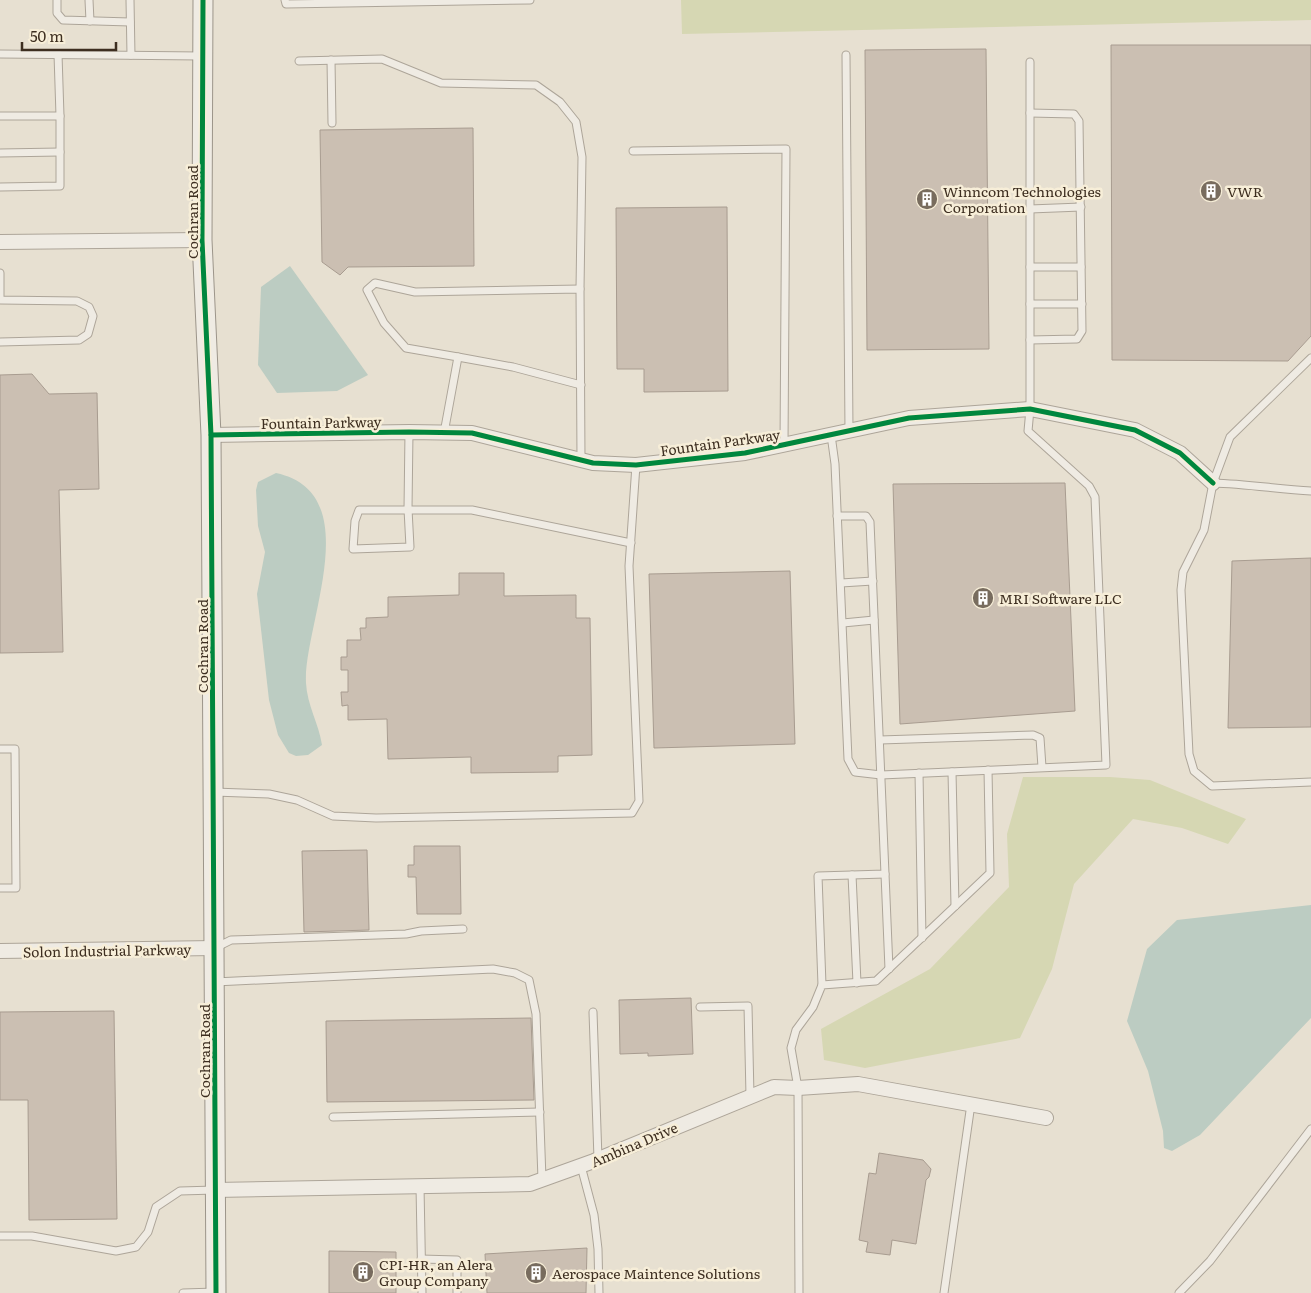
<svg xmlns="http://www.w3.org/2000/svg" width="1311" height="1293" font-family="Literata,serif">
	<style>
		.green { fill: #d6d7b3 }
		.water { fill: #bcccc2 }
		.building { fill: #cbbfb2; stroke: #a89c90 }
		.lines { fill: none; stroke-linecap: round; stroke-linejoin: round }
		.lane-casing { stroke: #ada599; stroke-width: 9 }
		.street-casing { stroke: #ada599; stroke-width: 16 }
		.secondary-casing { stroke: #9c958a; stroke-width: 21 }
		.lane { stroke: #efebe3; stroke-width: 7 }
		.street { stroke: #efebe3; stroke-width: 14 }
		.secondary { stroke: #efebe3; stroke-width: 19 }
		.cycleway-casing { stroke: #f7eed8; stroke-width: 8 }
		.cycleway { stroke: #00873e; stroke-width: 5 }
		.labels { text-anchor: middle; dominant-baseline: central; stroke-width: 5; stroke-linejoin: round; paint-order: stroke }
		.poi-label { font-size: 14px; fill: #3d2e20; stroke: #f7eed8; text-anchor: start }
		.street-label { font-size: 14px; fill: #3d2e20; stroke: #f7eed8 }
	</style>
	<rect width="100%" height="100%" fill="#e7e0d1"/>
	<g class="green">
		<polygon points="681,0 1311,0 1311,20 682,34"/>
		<polygon points="1023,777 1110,777 1150,780 1246,819 1228,844 1182,828 1133,819 1074,884 1052,969 1020,1038 865,1068 824,1060 821,1029 930,969 1009,887 1007,834"/>
	</g>
	<g class="water">
		<polygon points="290,266 368,375 337,391 277,393 258,365 261,287"/>
		<path d="M276 473C369 493 303 626 306 683 307 705 319 724 322 745L308 755 296 756 289 753 278 735 269 700 257 594 265 552 258 526 256 490 258 482Z"/>
		<polygon points="1311,905 1311,1018 1200,1135 1172,1151 1164,1148 1163,1131 1148,1071 1127,1021 1147,949 1177,920"/>
	</g>
	<g class="building">
		<polygon points="1111,45 1311,45 1311,336 1288,361 1112,360"/>
		<polygon points="986,49 989,349 867,350 865,50"/>
		<polygon points="473,128 474,266 348,267 340,275 322,262 320,130"/>
		<polygon points="727,207 728,391 644,392 644,369 617,369 616,208"/>
		<polygon points="32,374 49,394 97,393 99,489 59,490 63,652 0,653 0,375"/>
		<polygon points="1065,483 1075,711 900,724 893,484"/>
		<polygon points="1311,558 1311,727 1228,728 1232,561"/>
		<polygon points="790,571 795,744 654,748 649,574"/>
		<polygon points="459,573 504,573 504,596 576,595 576,618 590,618 592,755 558,756 558,772 471,773 471,757 388,759 387,719 348,720 348,705 342,706 341,692 348,692 348,670 341,670 341,657 347,657 347,640 361,640 360,628 366,628 366,618 388,617 388,597 459,595"/>
		<polygon points="414,846 460,846 461,914 417,914 416,877 408,877 408,865 414,865"/>
		<polygon points="367,850 369,930 304,932 302,851"/>
		<polygon points="691,998 693,1054 648,1056 648,1053 620,1054 619,1000"/>
		<polygon points="114,1011 117,1219 29,1220 28,1100 0,1100 0,1012"/>
		<polygon points="531,1018 534,1100 327,1102 326,1021"/>
		<polygon points="879,1153 923,1160 931,1169 929,1177 926,1180 916,1244 892,1240 890,1255 866,1252 868,1242 859,1240 869,1173 876,1174"/>
		<polygon points="587,1248 586,1293 487,1293 485,1254"/>
		<polygon points="329,1251 396,1252 396,1293 329,1293"/>
	</g>
	<g class="lines">
		<g class="lane-casing">
			<g id="lane">
				<polyline points="57,0 57,13 63,20 130,22"/>
				<polyline points="89,0 90,21"/>
				<polyline points="130,0 131,55"/>
				<polyline points="285,0 286,4 530,0"/>
				<polyline points="0,54 201,56"/>
				<polyline points="846,55 849,431"/>
				<polyline points="331,60 332,123"/>
				<polyline points="299,61 382,59 441,83 536,85 560,102 576,122 582,157 580,289"/>
				<polyline points="1030,113 1074,114 1079,121 1082,331 1077,339 1030,340"/>
				<polyline points="0,116 60,116 58,54"/>
				<polyline points="633,151 786,149 784,445"/>
				<polyline points="0,153 60,152"/>
				<polyline points="0,187 60,186 60,116"/>
				<polyline points="1030,209 1081,207"/>
				<polyline points="1030,267 1081,267"/>
				<polyline points="0,273 0,300 77,301 89,307 93,316 88,334 79,340 0,342"/>
				<polyline points="1030,304 1082,304"/>
				<polyline points="458,357 513,367 581,385"/>
				<polyline points="1311,358 1230,437 1213,483 1204,530 1183,572 1181,590 1189,754 1194,771 1212,786 1311,782"/>
				<polyline points="409,432 408,509 410,547 353,549 355,521 359,510 472,510 631,543"/>
				<polyline points="444,433 458,357 406,348 384,323 367,290 375,283 415,292 580,289 581,460"/>
				<polyline points="831,435 835,464 848,759 855,772 881,775 1106,765 1095,497 1089,486 1028,431 1030,409 1030,62"/>
				<path d="M1213 483C1246 484 1278 489 1311 491"/>
				<polyline points="841,583 873,581"/>
				<polyline points="843,623 874,620"/>
				<polyline points="880,740 1033,735 1040,738 1042,767"/>
				<polyline points="0,749 15,749 16,888 0,888"/>
				<polyline points="952,772 955,906"/>
				<polyline points="919,773 922,938"/>
				<polyline points="214,792 269,794 297,800 333,816 376,818 632,813 639,801 629,566 636,465"/>
				<polyline points="885,874 889,969"/>
				<polyline points="852,875 857,983"/>
				<polyline points="215,948 231,940 406,934 421,931 463,929"/>
				<polyline points="215,982 493,969 515,973 529,980 536,1014 542,1179"/>
				<polyline points="822,985 818,876 885,874 870,522 866,516 837,516"/>
				<polyline points="700,1007 748,1006 750,1096"/>
				<polyline points="593,1012 598,1159"/>
				<polyline points="333,1117 540,1112"/>
				<polyline points="581,1166 594,1215 598,1249 599,1293"/>
				<polyline points="420,1186 422,1293"/>
				<polyline points="0,1236 32,1236 116,1251 136,1247 148,1232 156,1207 180,1191 215,1190"/>
				<polyline points="421,1259 457,1260 457,1293"/>
				<polyline points="183,1293 216,1292"/>
				<polyline points="799,1293 798,1088 791,1048 796,1030 813,1007 822,985 876,981 990,873 988,770"/>
				<polyline points="944,1293 971,1104"/>
				<polyline points="1179,1293 1210,1261 1311,1129"/>
			</g>
		</g>
		<g class="street-casing">
			<g id="street">
				<polyline points="0,242 202,240"/>
				<polyline points="211,435 409,432 472,433 593,463 636,465 745,453 909,418 1030,409 1135,430 1180,453 1213,483"/>
				<polyline points="0,951 215,948"/>
				<polyline points="215,1190 530,1184 594,1161 774,1087 798,1088 858,1084 1046,1118"/>
			</g>
		</g>
		<g class="secondary-casing">
			<polyline id="secondary" points="203,0 202,240 211,435 216,1293"/>
		</g>
		<use href="#lane" class="lane"/>
		<use href="#street" class="street"/>
		<use href="#secondary" class="secondary"/>
		<g class="cycleway-casing">
			<g id="cycleway">
				<polyline points="203,0 202,240 211,435 216,1293"/>
				<polyline points="211,435 409,432 472,433 593,463 636,465 745,453 909,418 1030,409 1135,430 1180,453 1213,483"/>
			</g>
		</g>
		<use href="#cycleway" class="cycleway"/>
	</g>
	<defs>
		<g id="building-disc" transform="scale(1.125)"><circle r="9.5" fill="#786c5e" stroke="#f7eed8"/><path d="M-4-6H4V6H1V3H-1V6H-4ZM-2.5-4.3h1.7v1.8h-1.7ZM.8-4.3h1.7v1.8H.8ZM-2.5-1h1.7V.8h-1.7ZM.8-1h1.7V.8H.8Z" fill="#fff"/></g>
	</defs>
	<g fill-rule="evenodd">
		<use href="#building-disc" x="1211" y="191"/>
		<use href="#building-disc" x="927" y="199"/>
		<use href="#building-disc" x="983" y="598"/>
		<use href="#building-disc" x="363" y="1272"/>
		<use href="#building-disc" x="536" y="1273"/>
	</g>
	<g class="labels">
		<g class="poi-label">
			<text x="943" y="191">Winncom Technologies<tspan x="943" dy="16">Corporation</tspan></text>
			<text x="1227" y="191">VWR</text>
			<text x="999" y="598">MRI Software LLC</text>
			<text x="379" y="1264">CPI-HR, an Alera<tspan x="379" dy="16">Group Company</tspan></text>
			<text x="552" y="1273">Aerospace Maintence Solutions</text>
		</g>
		<g class="street-label">
			<text transform="translate(192 212) rotate(-90)">Cochran Road</text>
			<text transform="translate(321 422) rotate(-1)">Fountain Parkway</text>
			<text transform="translate(720 442) rotate(-8)">Fountain Parkway</text>
			<text transform="translate(202 646) rotate(-90)">Cochran Road</text>
			<text transform="translate(107 950) rotate(-1)">Solon Industrial Parkway</text>
			<text transform="translate(204 1051) rotate(-90)">Cochran Road</text>
			<text transform="translate(634 1144) rotate(-23)">Ambina Drive</text>
		</g>
	</g>
	<path d="M22 42v8h94v-8" fill="none" stroke="#3d2e20" stroke-width="2.5"/>
	<text x="30" y="42" font-size="15" fill="#3d2e20" stroke="#f7eed8" stroke-width="4" paint-order="stroke">50 m</text>
</svg>
